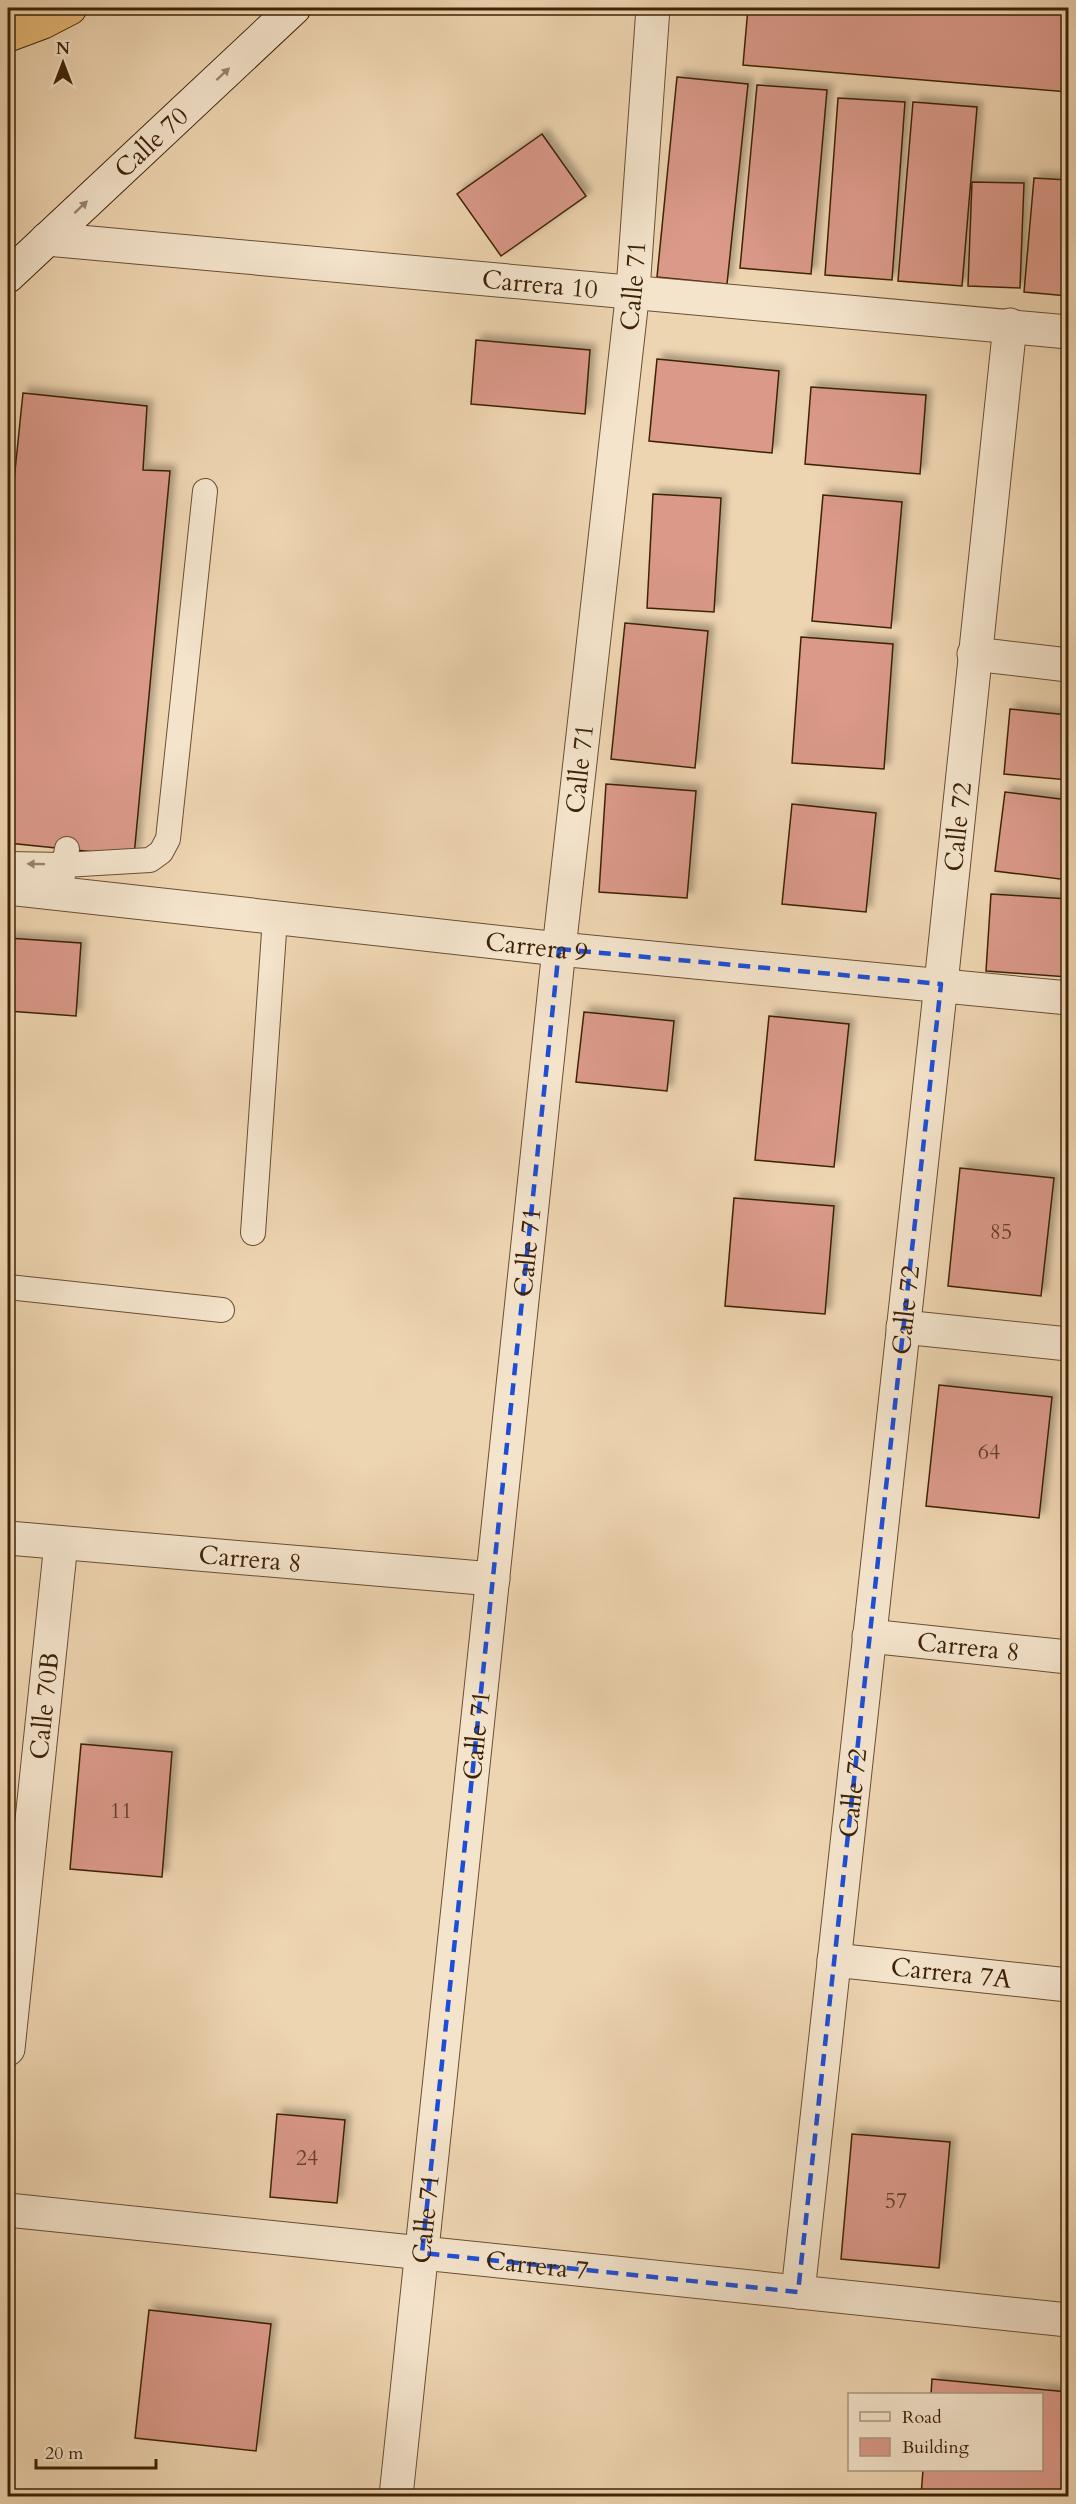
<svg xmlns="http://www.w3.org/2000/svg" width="1076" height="2504" font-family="Cardo,serif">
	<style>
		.building { fill: #da9989; stroke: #3e2206; stroke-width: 1.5; filter: url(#shadow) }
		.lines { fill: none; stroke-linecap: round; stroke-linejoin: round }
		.service-casing { stroke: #6a4f31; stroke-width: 26 }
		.minor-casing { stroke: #6a4f31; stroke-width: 35 }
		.secondary-casing { stroke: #3e2206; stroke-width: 35 }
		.trunk-casing { stroke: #3e2206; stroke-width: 35 }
		.service { stroke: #f4e4cc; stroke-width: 24 }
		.minor { stroke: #f4e4cc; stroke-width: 33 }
		.secondary { stroke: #f4e4cc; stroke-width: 33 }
		.trunk { stroke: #e7ba78; stroke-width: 33 }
		.oneway { fill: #998369 }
		.marked { fill: none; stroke: #1d4ed8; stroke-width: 4.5; stroke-dasharray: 12 8; stroke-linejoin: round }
		.labels { text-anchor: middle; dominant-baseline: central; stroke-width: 6; stroke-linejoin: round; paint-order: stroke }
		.number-label { font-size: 22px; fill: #654027 }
		.street-label { font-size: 26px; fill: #3e2206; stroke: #f4e4cc }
	</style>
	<defs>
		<filter id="shadow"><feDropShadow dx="5.5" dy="-5.5" stdDeviation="3" flood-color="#0004"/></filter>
	</defs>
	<rect width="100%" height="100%" fill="#eed5b1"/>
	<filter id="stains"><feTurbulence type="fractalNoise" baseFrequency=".00333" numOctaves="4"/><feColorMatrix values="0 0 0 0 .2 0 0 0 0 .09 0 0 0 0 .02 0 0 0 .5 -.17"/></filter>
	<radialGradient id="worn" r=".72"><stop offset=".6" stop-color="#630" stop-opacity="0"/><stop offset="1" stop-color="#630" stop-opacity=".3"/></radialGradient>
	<g class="building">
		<polygon points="748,8 1068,8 1068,92 743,65"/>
		<polygon points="677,77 748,84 727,284 657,277"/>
		<polygon points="757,85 827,90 811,274 740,268"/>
		<polygon points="838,98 905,102 892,280 825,275"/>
		<polygon points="913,102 977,107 962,286 898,281"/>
		<polygon points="542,134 586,196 501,256 457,194"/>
		<polygon points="1034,178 1068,180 1068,296 1024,292"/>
		<polygon points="972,182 1024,183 1020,288 968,286"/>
		<polygon points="476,340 590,350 585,414 471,404"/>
		<polygon points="657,359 779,371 772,453 649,441"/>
		<polygon points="811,387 926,395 920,474 805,464"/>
		<polygon points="23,393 147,406 143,470 170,471 134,856 8,843 8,539"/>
		<polygon points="653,494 721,498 714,612 647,608"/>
		<polygon points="823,495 902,502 891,628 812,621"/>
		<polygon points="625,623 708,631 695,768 611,759"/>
		<polygon points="801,637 893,644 884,769 792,763"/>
		<polygon points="1010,709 1068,715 1068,780 1004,774"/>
		<polygon points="606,784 696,791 687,898 599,892"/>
		<polygon points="1005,792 1068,800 1068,880 995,871"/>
		<polygon points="792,804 876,813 866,912 782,904"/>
		<polygon points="991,894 1068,899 1068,977 986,971"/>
		<polygon points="8,938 81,943 76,1016 8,1011"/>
		<polygon points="584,1012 674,1021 667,1091 576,1082"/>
		<polygon points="769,1016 849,1024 834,1167 755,1160"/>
		<polygon points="960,1168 1054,1178 1041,1296 948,1286"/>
		<polygon points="734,1198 834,1206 825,1314 725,1306"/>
		<polygon points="939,1385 1052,1397 1039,1518 926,1506"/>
		<polygon points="81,1744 172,1752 162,1877 70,1869"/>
		<polygon points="277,2114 345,2120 337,2203 270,2197"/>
		<polygon points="852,2134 950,2142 939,2268 841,2259"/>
		<polygon points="149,2310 271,2324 256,2451 135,2438"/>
		<polygon points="932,2379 1068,2392 1068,2496 921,2496 923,2470 1042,2470 1042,2394 931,2394"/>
	</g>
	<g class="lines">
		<g class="service-casing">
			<g id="service">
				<polyline points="8,864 64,865 67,849"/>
				<polyline points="61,894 64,865 150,860 161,852 168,839 205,491"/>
				<polyline points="253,1233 275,918"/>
				<polyline points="8,1287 222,1310"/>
			</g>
		</g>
		<g class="minor-casing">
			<g id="minor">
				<path id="s1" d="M47 239 1068 332"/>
				<polyline points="974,654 1068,665"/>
				<path id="s2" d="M8 888 559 949 1068 998"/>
				<polyline points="903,1327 1068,1344"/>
				<path id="s3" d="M8 1538 493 1579"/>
				<path id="s4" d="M869 1636 1068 1657"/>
				<path id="s5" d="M834 1960 1068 1985"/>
				<path id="s6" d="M8 2049 61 1543"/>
				<path id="s7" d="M8 2210 1068 2320"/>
				<path id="s8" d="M798 2292 941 984 1010 325"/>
				<path id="s9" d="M396 2496 559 949 633 290 653 8"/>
			</g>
		</g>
		<g class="secondary-casing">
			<g id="secondary">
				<path id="s10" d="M8 276 294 8"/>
			</g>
		</g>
		<g class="trunk-casing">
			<polyline id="trunk" points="8,35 43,22 70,8"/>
		</g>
		<use href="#service" class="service"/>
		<use href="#minor" class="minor"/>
		<use href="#secondary" class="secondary"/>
		<use href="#trunk" class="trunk"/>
	</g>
	<defs><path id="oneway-solid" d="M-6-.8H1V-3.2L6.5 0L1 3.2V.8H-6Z" transform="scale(1.5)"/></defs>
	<g class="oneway">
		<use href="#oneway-solid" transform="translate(223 74) rotate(-43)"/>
		<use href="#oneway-solid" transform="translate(81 207) rotate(-43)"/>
		<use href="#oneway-solid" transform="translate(36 864) rotate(-179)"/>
	</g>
	<path class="marked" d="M559 949 941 984 798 2292 422 2253Z"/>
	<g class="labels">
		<g class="number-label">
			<text x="1001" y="1232">85</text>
			<text x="989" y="1452">64</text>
			<text x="121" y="1811">11</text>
			<text x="307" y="2158">24</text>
			<text x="896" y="2201">57</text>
		</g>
		<g class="street-label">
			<text stroke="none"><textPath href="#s10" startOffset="196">Calle 70</textPath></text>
			<text stroke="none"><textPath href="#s1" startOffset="495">Carrera 10</textPath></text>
			<text stroke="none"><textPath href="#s9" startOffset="2223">Calle 71</textPath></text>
			<text stroke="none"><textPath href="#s9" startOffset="1737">Calle 71</textPath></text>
			<text stroke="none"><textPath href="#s8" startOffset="1474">Calle 72</textPath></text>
			<text stroke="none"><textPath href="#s2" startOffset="532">Carrera 9</textPath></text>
			<text stroke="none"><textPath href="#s9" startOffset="1251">Calle 71</textPath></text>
			<text stroke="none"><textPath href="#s8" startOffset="988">Calle 72</textPath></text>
			<text stroke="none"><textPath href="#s3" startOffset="243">Carrera 8</textPath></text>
			<text stroke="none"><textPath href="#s4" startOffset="100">Carrera 8</textPath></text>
			<text stroke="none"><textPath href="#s6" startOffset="345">Calle 70B</textPath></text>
			<text stroke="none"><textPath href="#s9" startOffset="765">Calle 71</textPath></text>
			<text stroke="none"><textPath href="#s8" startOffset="502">Calle 72</textPath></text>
			<text stroke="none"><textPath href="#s5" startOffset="118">Carrera 7A</textPath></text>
			<text stroke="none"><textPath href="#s9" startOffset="279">Calle 71</textPath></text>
			<text stroke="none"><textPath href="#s7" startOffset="532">Carrera 7</textPath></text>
		</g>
	</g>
	<rect width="1076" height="2504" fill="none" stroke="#eed5b1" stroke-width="30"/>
	<rect x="9" y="9" width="1058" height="2486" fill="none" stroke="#3e2206" stroke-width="3"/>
	<rect x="15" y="15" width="1046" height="2474" fill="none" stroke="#3e2206" stroke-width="1.5"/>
	<rect x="848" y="2393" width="195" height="78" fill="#f4e4cc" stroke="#ab967d" stroke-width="1.5"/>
	<rect x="860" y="2412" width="30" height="9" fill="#f4e4cc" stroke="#ab967d" stroke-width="1.5"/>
	<text x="902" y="2423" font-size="18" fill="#3e2206">Road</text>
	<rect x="860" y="2438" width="30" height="18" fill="#da9989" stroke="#ab967d" stroke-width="1.5"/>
	<text x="902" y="2453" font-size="18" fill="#3e2206">Building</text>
	<g transform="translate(63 63)" stroke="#f4e4cc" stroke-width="4.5" paint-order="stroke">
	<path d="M0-4.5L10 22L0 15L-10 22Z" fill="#3e2206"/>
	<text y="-9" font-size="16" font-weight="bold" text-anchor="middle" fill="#3e2206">N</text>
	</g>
	<path d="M36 2459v9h120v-9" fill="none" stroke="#3e2206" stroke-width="3"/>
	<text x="45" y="2459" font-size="18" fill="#3e2206" stroke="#f4e4cc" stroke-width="4.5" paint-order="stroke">20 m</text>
	<rect width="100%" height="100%" filter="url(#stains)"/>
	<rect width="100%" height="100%" fill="url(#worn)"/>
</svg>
